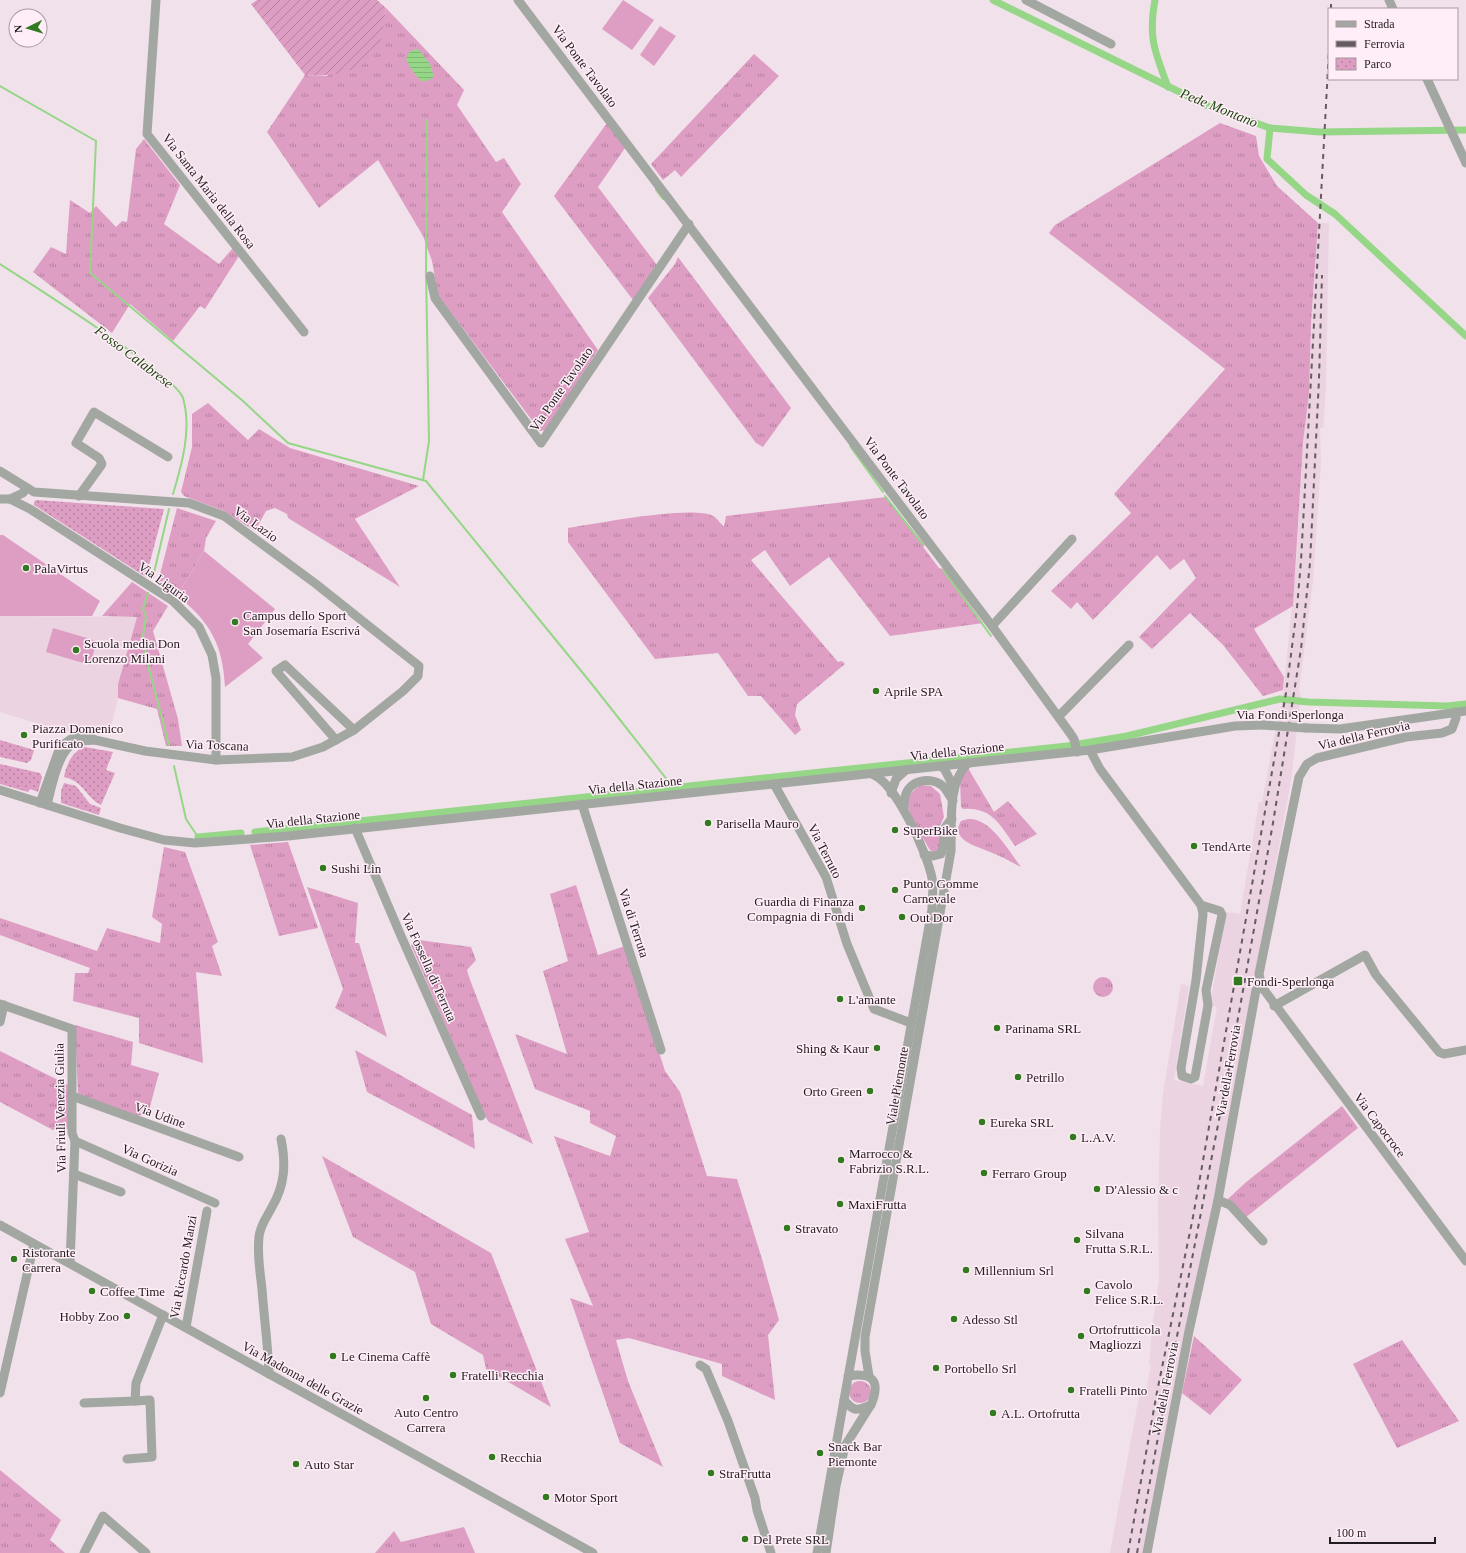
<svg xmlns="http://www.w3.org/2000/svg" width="1466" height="1553" font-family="'Times New Roman',serif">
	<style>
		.built { fill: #ebd3e1 }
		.grass { fill: url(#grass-tufts) }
		.park { fill: url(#park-dots) }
		.garden { fill: url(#garden-furrows) }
		.pitch { fill: #de9ec4 }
		.water { fill: url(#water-rules) }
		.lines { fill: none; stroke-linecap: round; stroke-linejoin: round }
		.stream { stroke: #95d687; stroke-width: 2 }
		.canal { stroke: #95d687; stroke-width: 7 }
		.minor { stroke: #a2a7a1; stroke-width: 9 }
		.rail { stroke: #655b61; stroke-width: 2; stroke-dasharray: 5 5; stroke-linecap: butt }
		.minor-bridge { stroke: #a2a7a1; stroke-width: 9 }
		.poi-dot { fill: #327a1f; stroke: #ffeef7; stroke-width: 1.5 }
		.labels { text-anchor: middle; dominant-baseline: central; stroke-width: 3; stroke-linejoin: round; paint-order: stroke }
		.street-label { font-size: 13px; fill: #221c20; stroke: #ffeef7 }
		.poi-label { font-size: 13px; fill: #221c20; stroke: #ffeef7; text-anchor: start }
		.water-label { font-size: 14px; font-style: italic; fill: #1a440f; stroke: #ffeef7 }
	</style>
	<defs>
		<pattern id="grass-tufts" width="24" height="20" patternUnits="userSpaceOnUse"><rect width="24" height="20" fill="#de9ec4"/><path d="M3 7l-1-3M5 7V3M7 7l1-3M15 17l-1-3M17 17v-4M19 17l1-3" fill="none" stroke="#b4809f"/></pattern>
		<pattern id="park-dots" width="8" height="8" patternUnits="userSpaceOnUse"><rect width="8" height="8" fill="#de9ec4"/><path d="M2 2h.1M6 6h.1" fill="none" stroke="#b4809f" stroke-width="1.8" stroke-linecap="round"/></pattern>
		<pattern id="garden-furrows" width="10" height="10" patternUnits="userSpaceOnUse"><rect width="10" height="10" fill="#de9ec4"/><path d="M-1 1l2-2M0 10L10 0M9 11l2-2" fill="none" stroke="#b4809f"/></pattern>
		<pattern id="water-rules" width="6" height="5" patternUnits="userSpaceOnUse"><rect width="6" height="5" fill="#95d687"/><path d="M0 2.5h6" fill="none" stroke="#80b774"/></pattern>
	</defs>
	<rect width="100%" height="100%" fill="#f1e1ea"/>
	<g class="built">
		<polygon points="1318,223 1329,223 1326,383 1324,420 1323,428 1320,428 1321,462 1313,581 1299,691 1301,695 1291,780 1224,1151 1144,1553 1110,1553 1140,1391 1146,1391 1151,1365 1149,1364 1152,1330 1159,1280 1158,1207 1160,1130 1163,1093 1181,984 1189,986 1174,1080 1203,1086 1217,1007 1210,1005 1226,912 1240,914 1259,802 1262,802 1279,710 1282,706 1296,566 1303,442 1309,394 1311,323"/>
		<polygon points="0,616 137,617 118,684 118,698 109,734 83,729 68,733 0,712"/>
	</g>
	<g class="grass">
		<polygon points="386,8 464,90 457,105 496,162 504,158 521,184 502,212 598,350 546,430 540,431 438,295 432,261 423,236 378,160 319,208 267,132 305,75 327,76 385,16"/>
		<polygon points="754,54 779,76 681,177 675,170 663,180 651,164"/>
		<polygon points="607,123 625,148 598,187 657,265 633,300 554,196"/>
		<polygon points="1220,123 1256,136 1259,156 1277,186 1318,223 1311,323 1309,394 1303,442 1293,606 1254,629 1284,677 1283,690 1263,696 1223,645 1190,613 1152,649 1139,637 1196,578 1184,559 1170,570 1157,555 1093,620 1077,602 1071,609 1051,591 1131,513 1114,494 1225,369 1049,233 1055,225"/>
		<polygon points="144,139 180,185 164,224 219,264 233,248 239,256 205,309 200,306 173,341 130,304 112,333 33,272 51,247 66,254 70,200 90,213 96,206 116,227 122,221 127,222 136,149"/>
		<polygon points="678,257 791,408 763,447 756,443 648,298 675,264"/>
		<polygon points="208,403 248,440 259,429 290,448 419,486 355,519 400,587 288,518 287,514 275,508 266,511 255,531 224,511 184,496 181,492 192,447 192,414"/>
		<path d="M886 497 925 545 923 547 939 568 944 569 983 623 890 636 829 557 790 586 765 550 751 560 838 662 842 661 845 664 797 704 795 715 801 730 795 735 761 696H748L718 653 655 659 568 542V528C596 524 691 505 713 516 717 518 721 524 724 527L726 516Z"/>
		<polygon points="177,508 216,521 206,538 204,551 177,596 158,582"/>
		<polygon points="132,582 168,606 153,631 178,719 182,746 166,746 157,709 118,698 118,684 137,617 102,616"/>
		<path d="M968 768 994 812 1008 801 1037 834 1015 846C1000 825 992 807 963 809L961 807 960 780Z"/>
		<path d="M921 785 931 786 940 794 944 817 939 828 941 847 939 851 933 852 930 850C924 839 907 814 908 802 909 793 915 789 921 785Z"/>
		<path d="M968 819C990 817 1009 851 1021 867 1011 862 1001 856 990 852 980 847 949 841 961 821Z"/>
		<polygon points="288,842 318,928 279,936 250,845"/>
		<polygon points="164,847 185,852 218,942 212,946 222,976 196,972 203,1063 139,1043 139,1018 73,1001 75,973 88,973 90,968 0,935 0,918 97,951 107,928 160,943 162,924 152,917"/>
		<polygon points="576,885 598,955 625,946 665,1071 680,1092 707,1176 737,1179 762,1259 779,1320 768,1335 775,1400 722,1376 722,1364 629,1338 616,1340 628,1381 663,1467 620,1443 570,1298 593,1306 565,1239 589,1232 554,1136 610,1156 616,1136 590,1123 590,1111 535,1089 515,1034 567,1054 543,971 568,961 550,894"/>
		<polygon points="307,887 358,903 355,943 359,943 387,1037 335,1008 343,989"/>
		<polygon points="419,940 471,947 476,960 467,970 469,977 533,1144 489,1122 484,1115 411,945"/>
		<circle cx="1103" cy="987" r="10"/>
		<polygon points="75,1025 133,1042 131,1065 159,1073 148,1114 134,1116 78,1094"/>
		<polygon points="355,1050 472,1115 475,1149 367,1092"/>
		<polygon points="0,1051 68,1085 68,1129 53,1130 0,1102"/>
		<polygon points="1342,1106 1358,1128 1245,1218 1228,1199 1245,1183"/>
		<polygon points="322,1156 491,1253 551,1407 486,1369 483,1355 431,1324 415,1272 353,1237"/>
		<polygon points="1194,1336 1242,1380 1210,1415 1182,1393"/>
		<polygon points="1402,1340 1459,1421 1397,1448 1353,1364"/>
		<circle cx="860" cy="1392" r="11"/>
		<polygon points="0,1470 61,1520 50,1540 65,1553 0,1553"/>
		<polygon points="464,1527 475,1553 375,1553 394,1531 401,1542"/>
	</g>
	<g class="park">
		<polygon points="36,500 164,509 146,577 37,507 34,505 34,502"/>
		<polygon points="0,740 34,750 31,760 27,763 0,757"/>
		<path d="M85 747 113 752 106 770 115 773 101 805C84 796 85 782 64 777 66 765 73 750 85 747Z"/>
		<polygon points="0,764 40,773 42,777 38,792 30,789 28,792 0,784"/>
		<polygon points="64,783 76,786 90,804 101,808 99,815 61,803 61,791"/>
	</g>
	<path class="garden" d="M257 0H377L386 8C385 17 381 47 376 53 358 73 330 77 305 75L251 4Z"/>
	<g class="pitch">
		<polygon points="623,0 654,20 632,50 602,29"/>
		<polygon points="660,26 676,36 654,66 640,55"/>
		<polygon points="0,535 3,535 100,601 92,616 0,616"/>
		<path d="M204 551 275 609 248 644 263 658 225 687C223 645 210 621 177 596Z"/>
		<polygon points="53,628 97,641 90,665 46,652"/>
	</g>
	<polygon class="water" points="418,49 430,64 434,77 427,81 421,81 411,69 406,59 410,51"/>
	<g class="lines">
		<g class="stream">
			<polyline points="0,86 96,141 90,273 243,401 288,443 426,481 591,683 672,786"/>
			<polyline points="656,190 663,199"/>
			<path d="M0 264C28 282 177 376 183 398 192 429 182 464 173 494"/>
			<polyline points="850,446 883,492"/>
			<polyline points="423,480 429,441 426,270 427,120"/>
			<polyline points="885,496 923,545"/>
			<polyline points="943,570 991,636"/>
			<polyline points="153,577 169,509"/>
			<polyline points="148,593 143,609 146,617 142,642 169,745"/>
			<polyline points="174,766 186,819 198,837"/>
		</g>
		<g class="canal">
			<polyline points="993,0 1208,106 1270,128 1320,132 1466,130"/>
			<path d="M1155 0C1148 38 1155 52 1168 87"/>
			<polyline points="1270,128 1267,159 1306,195 1335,214 1466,336"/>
			<polyline points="255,832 1067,746 1127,736 1280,699 1308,702 1447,706 1466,704"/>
			<polyline points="198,837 241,833"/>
		</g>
		<g class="minor">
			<polyline points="156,0 147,134 304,332"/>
			<polyline points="518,0 992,626 1070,733 1074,739 1077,752"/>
			<polyline points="1026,0 1111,44"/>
			<polyline points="1389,0 1393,9"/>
			<polyline points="1427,79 1466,163"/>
			<polyline points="430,276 435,298 541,443 689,224"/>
			<polyline points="0,471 34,492 189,503 224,516 316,584 419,666 418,676 403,691 354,730 323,747 292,757 216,760 145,751 95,740"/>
			<polyline points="26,488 23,493 10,499 30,509 173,601 199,627 212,655 216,678 216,760"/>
			<polyline points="79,496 102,464 99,458 76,443 94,412 168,457"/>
			<polyline points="0,499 10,499"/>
			<polyline points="992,626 1072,539"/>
			<polyline points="1059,716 1129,645"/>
			<polyline points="1306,728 1340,729 1466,711"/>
			<polyline points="336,740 276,671 285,665 354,730"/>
			<polyline points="1090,750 1100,769 1201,905 1203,914 1196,980 1181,1068 1182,1076 1191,1079 1195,1077 1208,1005 1206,990 1222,915 1220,911 1201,905"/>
			<polyline points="941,766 945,770 953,786"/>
			<polyline points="774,784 826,877 847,944 874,1009 911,1023"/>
			<polyline points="0,790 120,828 164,840 195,843 288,836 1090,750 1235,726 1263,725"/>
			<polyline points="891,793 896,779 906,770"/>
			<path d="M40 803 60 747 74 737H90L95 740C88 741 80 740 74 743 58 751 51 789 47 805"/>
			<polyline points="582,804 661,1050"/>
			<path d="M904 810C904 806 904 801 905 797 909 779 932 776 944 787 947 791 950 796 953 801"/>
			<polyline points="355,828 401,936 481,1116"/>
			<path d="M924 855 933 856 941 854C948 838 937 833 952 819"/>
			<polyline points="1262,987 1466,1261"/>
			<polyline points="0,1004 72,1029 72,1133 75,1141 70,1263"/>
			<polyline points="1274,1006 1365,955 1376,975 1439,1052 1444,1054 1466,1050"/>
			<polyline points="0,1022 4,1005"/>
			<polyline points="72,1096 239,1157"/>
			<polyline points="75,1141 215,1203"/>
			<polyline points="74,1174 121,1192"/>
			<polyline points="1218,1200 1230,1205 1263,1241"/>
			<polyline points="0,1225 593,1553"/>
			<polyline points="186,1327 207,1211"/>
			<polyline points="700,1365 706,1369 728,1421 755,1498 757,1510 771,1553"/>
			<path d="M269 1374C268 1345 264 1317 262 1289 260 1271 257 1255 259 1237 260 1225 267 1217 272 1207 285 1185 286 1164 281 1139"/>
			<path d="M848 1376C873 1372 881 1381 871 1405 857 1411 854 1412 844 1400L932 909C932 900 934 888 932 878 927 853 896 783 872 774"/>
			<path d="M869 1376 865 1351V1337L951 851C952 824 947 783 968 763"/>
			<polyline points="0,1393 34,1244"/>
			<polyline points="84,1403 135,1401 136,1383 163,1315"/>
			<polyline points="127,1459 152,1457 150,1400 135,1401"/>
			<polyline points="84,1553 103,1516 146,1553"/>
			<polyline points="817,1553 844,1400"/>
			<polyline points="826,1553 836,1486 845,1446 870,1406"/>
			<polyline points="1147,1553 1189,1331 1218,1200 1256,990 1262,987 1259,974 1299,777 1307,764 1317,758 1406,737 1442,733 1452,729 1456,718 1455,712"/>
		</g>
		<g class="rail">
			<polyline points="1331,9 1331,0"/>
			<polyline points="1128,1553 1157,1392 1193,1217 1286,693 1297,608 1301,561 1329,50"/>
			<polyline points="1137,1553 1166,1393 1230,1063 1273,823 1301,649 1310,563 1319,379 1322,275"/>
		</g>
		<polyline class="minor-bridge" points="1263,725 1306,728"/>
	</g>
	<g class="poi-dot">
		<circle cx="26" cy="568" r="4"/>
		<circle cx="235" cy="622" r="4"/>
		<circle cx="76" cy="650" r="4"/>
		<circle cx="876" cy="691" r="4"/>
		<circle cx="24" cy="735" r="4"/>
		<circle cx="708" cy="823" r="4"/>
		<circle cx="895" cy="830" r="4"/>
		<circle cx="1194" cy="846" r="4"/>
		<circle cx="323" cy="868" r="4"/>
		<circle cx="895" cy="890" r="4"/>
		<circle cx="862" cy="908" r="4"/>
		<circle cx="902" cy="917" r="4"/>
		<rect x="1233" y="976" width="10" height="10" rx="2"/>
		<circle cx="840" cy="999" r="4"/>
		<circle cx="997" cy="1028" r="4"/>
		<circle cx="877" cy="1048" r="4"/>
		<circle cx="1018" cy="1077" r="4"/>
		<circle cx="870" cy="1091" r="4"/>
		<circle cx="982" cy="1122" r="4"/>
		<circle cx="1073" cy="1137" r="4"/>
		<circle cx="841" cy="1160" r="4"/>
		<circle cx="984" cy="1173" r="4"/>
		<circle cx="1097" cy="1189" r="4"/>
		<circle cx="840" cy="1204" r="4"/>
		<circle cx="787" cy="1228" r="4"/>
		<circle cx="1077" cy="1240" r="4"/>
		<circle cx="14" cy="1259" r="4"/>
		<circle cx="966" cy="1270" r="4"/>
		<circle cx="92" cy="1291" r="4"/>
		<circle cx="1087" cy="1291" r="4"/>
		<circle cx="127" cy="1316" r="4"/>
		<circle cx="954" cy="1319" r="4"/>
		<circle cx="1081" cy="1336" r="4"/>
		<circle cx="333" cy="1356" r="4"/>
		<circle cx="936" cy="1368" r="4"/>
		<circle cx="453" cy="1375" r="4"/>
		<circle cx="1071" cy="1390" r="4"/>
		<circle cx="426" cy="1398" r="4"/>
		<circle cx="993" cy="1413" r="4"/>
		<circle cx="820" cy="1453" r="4"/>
		<circle cx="492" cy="1457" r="4"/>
		<circle cx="296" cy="1464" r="4"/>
		<circle cx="711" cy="1473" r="4"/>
		<circle cx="546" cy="1497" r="4"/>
		<circle cx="745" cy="1539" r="4"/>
	</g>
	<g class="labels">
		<g class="street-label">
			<text transform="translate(585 66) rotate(53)">Via Ponte Tavolato</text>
			<text transform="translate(209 191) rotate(52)">Via Santa Maria della Rosa</text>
			<text transform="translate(561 389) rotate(-55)">Via Ponte Tavolato</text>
			<text transform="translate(897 478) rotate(53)">Via Ponte Tavolato</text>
			<text transform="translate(256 524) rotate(36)">Via Lazio</text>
			<text transform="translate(164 582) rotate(36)">Via Liguria</text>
			<text x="1290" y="714">Via Fondi Sperlonga</text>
			<text transform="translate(1364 735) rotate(-13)">Via della Ferrovia</text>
			<text transform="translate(217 745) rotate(2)">Via Toscana</text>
			<text transform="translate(957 751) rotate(-6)">Via della Stazione</text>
			<text transform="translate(635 785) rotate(-6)">Via della Stazione</text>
			<text transform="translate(313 819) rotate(-6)">Via della Stazione</text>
			<text transform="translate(825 851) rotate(63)">Via Terruto</text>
			<text transform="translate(634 923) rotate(72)">Via di Terruta</text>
			<text transform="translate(429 967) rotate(66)">Via Fossella di Terruta</text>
			<text transform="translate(1228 1071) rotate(-80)">Via della Ferrovia</text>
			<text transform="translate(897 1086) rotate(-80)">Viale Piemonte</text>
			<text transform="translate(60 1108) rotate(-91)">Via Friuli Venezia Giulia</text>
			<text transform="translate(160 1115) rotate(20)">Via Udine</text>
			<text transform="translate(1380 1125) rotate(53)">Via Capocroce</text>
			<text transform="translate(150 1160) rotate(24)">Via Gorizia</text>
			<text transform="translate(183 1267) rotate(-80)">Via Riccardo Manzi</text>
			<text transform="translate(303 1378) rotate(29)">Via Madonna delle Grazie</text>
			<text transform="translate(1165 1388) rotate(-79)">Via della Ferrovia</text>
		</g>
		<g class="poi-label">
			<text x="34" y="568">PalaVirtus</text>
			<text x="243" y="615">Campus dello Sport<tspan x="243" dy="15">San Josemaría Escrivá</tspan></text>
			<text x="84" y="643">Scuola media Don<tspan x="84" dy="15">Lorenzo Milani</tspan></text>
			<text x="884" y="691">Aprile SPA</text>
			<text x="32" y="728">Piazza Domenico<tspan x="32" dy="15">Purificato</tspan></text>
			<text x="716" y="823">Parisella Mauro</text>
			<text x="903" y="830">SuperBike</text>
			<text x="1202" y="846">TendArte</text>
			<text x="331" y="868">Sushi Lin</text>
			<text x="903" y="883">Punto Gomme<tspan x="903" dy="15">Carnevale</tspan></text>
			<text x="854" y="901" text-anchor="end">Guardia di Finanza<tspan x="854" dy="15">Compagnia di Fondi</tspan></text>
			<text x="910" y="917">Out Dor</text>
			<text x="1247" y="981">Fondi-Sperlonga</text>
			<text x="848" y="999">L'amante</text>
			<text x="1005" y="1028">Parinama SRL</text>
			<text x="869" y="1048" text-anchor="end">Shing &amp; Kaur</text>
			<text x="1026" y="1077">Petrillo</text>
			<text x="862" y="1091" text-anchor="end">Orto Green</text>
			<text x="990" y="1122">Eureka SRL</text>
			<text x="1081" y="1137">L.A.V.</text>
			<text x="849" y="1153">Marrocco &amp;<tspan x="849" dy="15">Fabrizio S.R.L.</tspan></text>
			<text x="992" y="1173">Ferraro Group</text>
			<text x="1105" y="1189">D'Alessio &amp; c</text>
			<text x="848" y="1204">MaxiFrutta</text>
			<text x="795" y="1228">Stravato</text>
			<text x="1085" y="1233">Silvana<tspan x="1085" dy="15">Frutta S.R.L.</tspan></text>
			<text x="22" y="1252">Ristorante<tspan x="22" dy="15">Carrera</tspan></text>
			<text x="974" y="1270">Millennium Srl</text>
			<text x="1095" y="1284">Cavolo<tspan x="1095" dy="15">Felice S.R.L.</tspan></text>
			<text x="100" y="1291">Coffee Time</text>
			<text x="119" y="1316" text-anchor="end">Hobby Zoo</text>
			<text x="962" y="1319">Adesso Stl</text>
			<text x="1089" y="1329">Ortofrutticola<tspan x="1089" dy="15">Magliozzi</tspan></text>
			<text x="341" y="1356">Le Cinema Caffè</text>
			<text x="944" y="1368">Portobello Srl</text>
			<text x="461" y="1375">Fratelli Recchia</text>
			<text x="1079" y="1390">Fratelli Pinto</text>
			<text x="426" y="1412" text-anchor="middle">Auto Centro<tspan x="426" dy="15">Carrera</tspan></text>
			<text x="1001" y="1413">A.L. Ortofrutta</text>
			<text x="828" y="1446">Snack Bar<tspan x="828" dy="15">Piemonte</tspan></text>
			<text x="500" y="1457">Recchia</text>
			<text x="304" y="1464">Auto Star</text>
			<text x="719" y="1473">StraFrutta</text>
			<text x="554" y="1497">Motor Sport</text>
			<text x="753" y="1539">Del Prete SRL</text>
		</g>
		<g class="water-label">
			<text transform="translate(1219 108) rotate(22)">Pede Montano</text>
			<text transform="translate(134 357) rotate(37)">Fosso Calabrese</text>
		</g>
	</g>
	<rect x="1328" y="8" width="130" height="72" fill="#ffeef7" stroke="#a79aa1"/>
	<rect x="1336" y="21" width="20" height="6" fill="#a2a7a1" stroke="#a79aa1"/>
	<text x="1364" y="28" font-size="12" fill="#221c20">Strada</text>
	<rect x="1336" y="41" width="20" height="6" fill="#655b61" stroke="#a79aa1"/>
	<text x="1364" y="48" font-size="12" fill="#221c20">Ferrovia</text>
	<rect x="1336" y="58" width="20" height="12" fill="url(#park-dots)" stroke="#a79aa1"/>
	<text x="1364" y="68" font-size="12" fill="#221c20">Parco</text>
	<g transform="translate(28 28) rotate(265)"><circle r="19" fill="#ffeef7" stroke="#a79aa1"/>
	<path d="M0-3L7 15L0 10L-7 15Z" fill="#327a1f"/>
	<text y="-6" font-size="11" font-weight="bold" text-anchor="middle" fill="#221c20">N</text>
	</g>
	<path d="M1330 1537v6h105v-6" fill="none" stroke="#221c20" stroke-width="2"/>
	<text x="1336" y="1537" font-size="12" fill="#221c20" stroke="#ffeef7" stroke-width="3" paint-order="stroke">100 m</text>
</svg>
